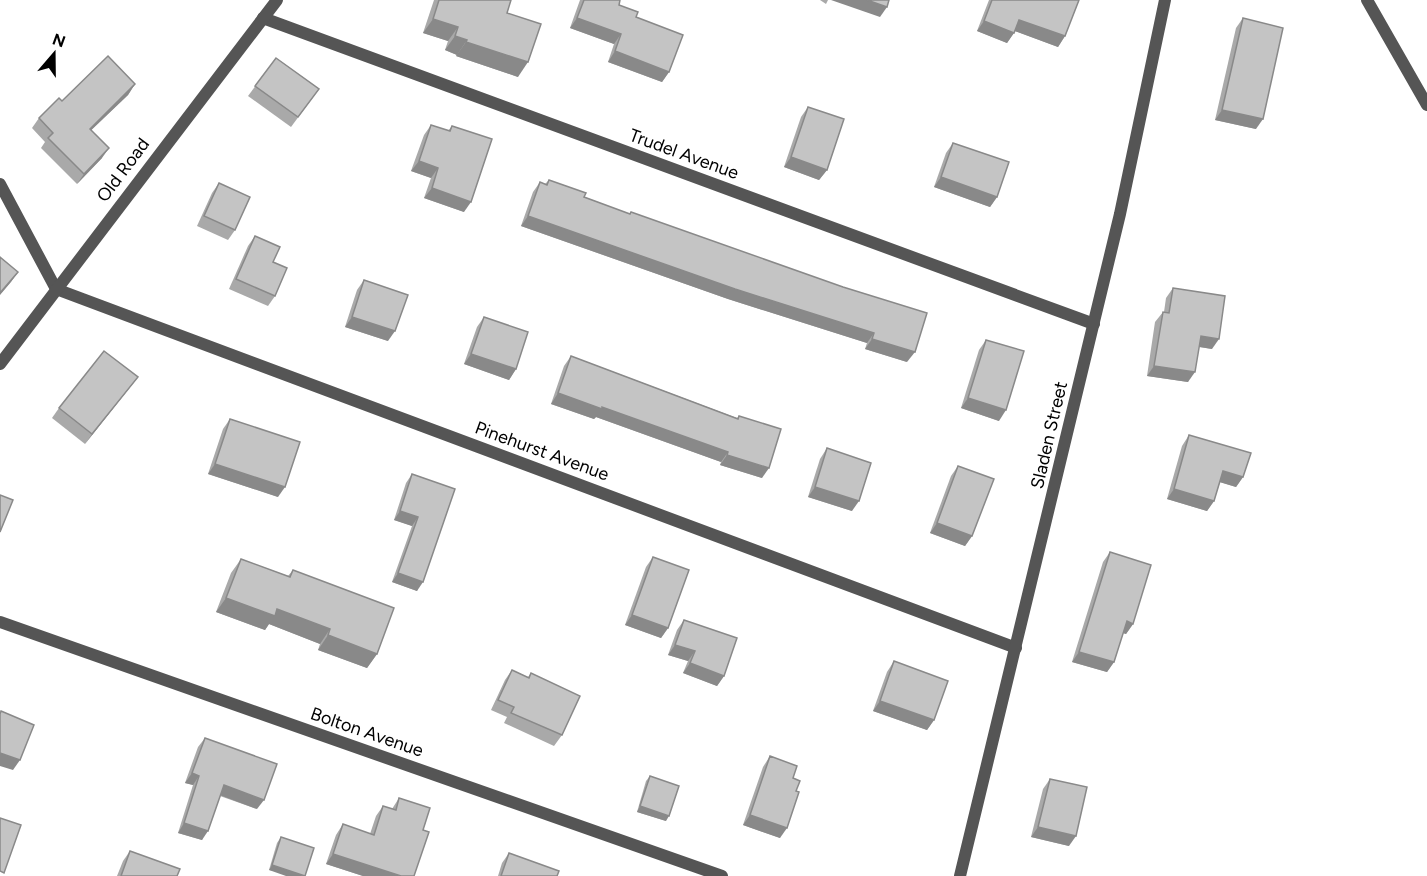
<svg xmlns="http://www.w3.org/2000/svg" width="1427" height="876" font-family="Figtree,sans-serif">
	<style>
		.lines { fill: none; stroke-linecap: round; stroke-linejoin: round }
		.minor { stroke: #555; stroke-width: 12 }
		.tertiary { stroke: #555; stroke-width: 12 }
		.wall { fill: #a9a9a9 }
		.shaded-wall { fill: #898989 }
		.building { fill: #c4c4c4; stroke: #898989; stroke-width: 1.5 }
		.labels { text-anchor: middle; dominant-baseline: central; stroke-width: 4.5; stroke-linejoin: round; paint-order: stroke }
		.street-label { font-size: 18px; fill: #000; stroke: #fff }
	</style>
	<rect width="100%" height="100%" fill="#fff"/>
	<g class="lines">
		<g class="minor">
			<polyline points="263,18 1094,324"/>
			<polyline points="0,184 56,289 1016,648"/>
			<polyline points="0,622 722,876"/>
		</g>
		<g class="tertiary">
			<polyline points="1367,0 1427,105"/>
			<polyline points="0,364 277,0"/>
			<polyline points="960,876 1120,214 1165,0"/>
		</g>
	</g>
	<g class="wall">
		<polygon points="434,0 511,0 507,13 518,77 456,56 457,55 445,50 448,41 423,33"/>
		<polygon points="580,0 620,0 619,5 636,17 669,72 662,82 608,62 614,44 570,28"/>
		<polygon points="820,0 828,0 826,4"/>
		<polygon points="989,0 1079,0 1065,36 1058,47 1015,31 1007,43 977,31"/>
		<polygon points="1243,18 1256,129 1215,120 1236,28"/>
		<polygon points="276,58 319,89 291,127 248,96"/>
		<polygon points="135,84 128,95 91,130 102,158 77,184 41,148 45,142 32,128 39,118 62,101"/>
		<polygon points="808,107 827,170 819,180 784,167 801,117"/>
		<polygon points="431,125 448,131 452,126 464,212 424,198 431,178 411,171 424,135"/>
		<polygon points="953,143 997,197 990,207 934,187 946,153"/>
		<polygon points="549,180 584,197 630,214 843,287 907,362 865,349 867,343 728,299 521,226 533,192 540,182 545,184"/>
		<polygon points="219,183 235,230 228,240 197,226 212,193"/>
		<polygon points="255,236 273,262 275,296 268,306 229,289 248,246"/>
		<polygon points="364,280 388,341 345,327 357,290"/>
		<polygon points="1173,288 1212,349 1199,347 1188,382 1147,376 1155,322 1163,312 1164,312 1166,298"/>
		<polygon points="484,317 516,369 509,380 464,364 477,327"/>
		<polygon points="986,340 999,421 961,408 979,350"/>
		<polygon points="571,356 737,418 739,416 762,478 720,465 721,462 596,417 594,419 551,404 564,366"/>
		<polygon points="138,377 85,444 52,418 59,408"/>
		<polygon points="230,419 278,497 208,474 223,429"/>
		<polygon points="1189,435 1243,477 1236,487 1220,482 1214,501 1207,511 1167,499 1182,446"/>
		<polygon points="827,448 852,511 808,497 820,459"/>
		<polygon points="958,466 972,536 965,546 930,533 951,476"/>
		<polygon points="412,474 455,489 417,591 392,582 412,526 394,520 406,483"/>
		<polygon points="1110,552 1133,624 1126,634 1123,633 1114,662 1107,672 1072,662 1103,562"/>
		<polygon points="653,557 668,628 661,638 625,625 646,567"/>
		<polygon points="241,559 288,576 293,570 377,654 367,668 318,650 320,644 269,624 265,630 216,612 231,573"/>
		<polygon points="684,620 724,676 717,686 683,673 688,661 668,655 677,630"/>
		<polygon points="894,661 934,720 927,730 873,711 887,672"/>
		<polygon points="512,670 528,677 531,673 562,735 554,746 504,723 507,717 491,710 505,680"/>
		<polygon points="205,738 257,809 220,796 202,840 178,833 193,785 185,783 198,747"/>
		<polygon points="770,756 793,778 780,838 743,825 763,767"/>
		<polygon points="650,776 666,821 637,812 646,781"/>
		<polygon points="1050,779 1069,846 1031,837 1043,789"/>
		<polygon points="399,798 414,876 363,876 326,864 336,835 343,824 370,834 376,816 383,806 392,809"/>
		<polygon points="281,837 304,876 269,870 277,843"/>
		<polygon points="130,851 177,876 117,876 123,861"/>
		<polygon points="509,853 557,876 498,876 502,863"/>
	</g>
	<g class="shaded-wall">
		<polygon points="831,0 867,0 887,7 880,17"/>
		<polygon points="577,18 621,34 614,44 570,28"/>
		<polygon points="433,19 458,27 448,41 423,33"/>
		<polygon points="1019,20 1065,36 1058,47 1012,30"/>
		<polygon points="984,21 1014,33 1007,43 977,31"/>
		<polygon points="455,36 467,40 457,55 445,50"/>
		<polygon points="466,42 528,62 518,77 456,56"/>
		<polygon points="615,51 669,72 662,82 608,62"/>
		<polygon points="135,84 128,95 82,139 90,129"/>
		<polygon points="1222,110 1263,119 1256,129 1215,120"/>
		<polygon points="109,148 102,158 77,184 84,174"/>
		<polygon points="791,157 827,170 819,180 784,167"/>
		<polygon points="419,161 438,168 431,178 411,171"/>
		<polygon points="941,177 997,197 990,207 934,187"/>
		<polygon points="432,188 471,202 464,212 424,198"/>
		<polygon points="528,216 874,333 867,343 728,299 521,226"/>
		<polygon points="18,272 11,282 0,295 0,293"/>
		<polygon points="352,317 395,331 388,341 345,327"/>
		<polygon points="1201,336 1219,339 1212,349 1194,346"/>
		<polygon points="872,339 915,352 907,362 865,349"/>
		<polygon points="471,354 516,369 509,380 464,364"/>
		<polygon points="1154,366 1195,372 1188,382 1147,376"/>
		<polygon points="138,377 130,387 85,444 92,434"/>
		<polygon points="558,393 602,407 728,452 721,462 596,417 594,419 551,404"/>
		<polygon points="968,398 1006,410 999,421 961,408"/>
		<polygon points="727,455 769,468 762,478 720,465"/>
		<polygon points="215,464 285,487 278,497 208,474"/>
		<polygon points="1223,471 1243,477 1236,487 1216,481"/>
		<polygon points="815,487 859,501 852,511 808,497"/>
		<polygon points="1174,489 1214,501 1207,511 1167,499"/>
		<polygon points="400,511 418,517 412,526 394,520"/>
		<polygon points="937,523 972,536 965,546 930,533"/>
		<polygon points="398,573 423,582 417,591 392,582"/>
		<polygon points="226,598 277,609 330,629 320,644 269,624 265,630 216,612"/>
		<polygon points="632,615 668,628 661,638 625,625"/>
		<polygon points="1127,621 1133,624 1126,634 1120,632"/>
		<polygon points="328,635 377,654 367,668 318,650"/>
		<polygon points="675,645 695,651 688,661 668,655"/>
		<polygon points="1079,652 1114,662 1107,672 1072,662"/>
		<polygon points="690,663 724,676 717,686 683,673"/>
		<polygon points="880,701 934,720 927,730 873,711"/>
		<polygon points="0,753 20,760 13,770 0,766"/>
		<polygon points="192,773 199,776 193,785 185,783"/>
		<polygon points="224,785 264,800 257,809 217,794"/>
		<polygon points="640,806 669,816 666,821 637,812"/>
		<polygon points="750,815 787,828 780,838 743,825"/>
		<polygon points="184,823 208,831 202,840 178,833"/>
		<polygon points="1038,827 1076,836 1069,846 1031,837"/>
		<polygon points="333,854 401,876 363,876 326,864"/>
		<polygon points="272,865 304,876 286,876 269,870"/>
	</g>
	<g class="building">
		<polygon points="439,0 511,0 507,13 541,24 528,62 466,42 467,40 455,36 458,27 433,19"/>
		<polygon points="584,0 620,0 619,5 638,12 636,17 683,35 669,72 615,51 621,34 577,18"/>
		<polygon points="867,0 889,0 887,7"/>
		<polygon points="992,0 1079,0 1065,36 1019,20 1014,33 984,21"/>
		<polygon points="1243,18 1283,28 1263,119 1222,110"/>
		<polygon points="108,56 135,84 90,129 109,148 84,174 48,138 53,133 39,118 59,98 62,101"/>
		<polygon points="276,58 319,89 298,117 255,86"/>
		<polygon points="808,107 844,119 827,170 791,157"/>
		<polygon points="431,125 450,131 452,126 492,139 471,202 432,188 438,168 419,161"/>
		<polygon points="953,143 1009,162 997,197 941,177"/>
		<polygon points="549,180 586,193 584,197 630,214 631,212 843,287 927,313 915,352 872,339 874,333 735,289 528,216 540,182 547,185"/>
		<polygon points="219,183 250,197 235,230 204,216"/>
		<polygon points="255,236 280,247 273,262 287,268 275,296 236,279"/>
		<polygon points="0,257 18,272 0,293"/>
		<polygon points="364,280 408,295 395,331 352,317"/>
		<polygon points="1173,288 1225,296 1219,339 1201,336 1195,372 1154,366 1163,312 1169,313"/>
		<polygon points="484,317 528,332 516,369 471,354"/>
		<polygon points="986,340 1024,351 1006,410 968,398"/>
		<polygon points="104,351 138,377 92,434 59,408"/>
		<polygon points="571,356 738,419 739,416 781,429 769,468 727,455 728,452 602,407 602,409 558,393"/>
		<polygon points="230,419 300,442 285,487 215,464"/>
		<polygon points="1189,435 1251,453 1243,477 1223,471 1214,501 1174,489"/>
		<polygon points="827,448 871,463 859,501 815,487"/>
		<polygon points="958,466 994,479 972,536 937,523"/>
		<polygon points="412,474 455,489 423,582 398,573 418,517 400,511"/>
		<polygon points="0,495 13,500 0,532"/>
		<polygon points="1110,552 1151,565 1133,624 1127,621 1114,662 1079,652"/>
		<polygon points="653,557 689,570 668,628 632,615"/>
		<polygon points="241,559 290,577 293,570 394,608 377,654 328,635 330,629 277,609 275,616 226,598"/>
		<polygon points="684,620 737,638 724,676 690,663 695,651 675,645"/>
		<polygon points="894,661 948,681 934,720 880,701"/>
		<polygon points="512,670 529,678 531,673 580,696 562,735 511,713 514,707 498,700"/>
		<polygon points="1,711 34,725 20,760 0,753 0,714"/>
		<polygon points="205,738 277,764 264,800 224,785 208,831 184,823 199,776 192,773"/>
		<polygon points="770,756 797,766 793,778 800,781 796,791 799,792 787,828 750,815"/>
		<polygon points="650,776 679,786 669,816 640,806"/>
		<polygon points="1050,779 1087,787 1076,836 1038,827"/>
		<polygon points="399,798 430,808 423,830 429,832 414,876 401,876 333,854 343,824 374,835 383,806 396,810"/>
		<polygon points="0,818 21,825 4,873 0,871"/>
		<polygon points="281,837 314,848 305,876 272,865"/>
		<polygon points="130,851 180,869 177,876 121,876"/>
		<polygon points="509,853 559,871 557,876 501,876"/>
	</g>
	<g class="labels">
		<g class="street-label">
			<text transform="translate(684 154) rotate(20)">Trudel Avenue</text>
			<text transform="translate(123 170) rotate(-53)">Old Road</text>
			<text transform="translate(1049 435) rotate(-77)">Sladen Street</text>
			<text transform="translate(542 451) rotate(20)">Pinehurst Avenue</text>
			<text transform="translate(367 732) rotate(19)">Bolton Avenue</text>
		</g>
	</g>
	<g transform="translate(54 54) rotate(20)" stroke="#ffffff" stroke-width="4.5" paint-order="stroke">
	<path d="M0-4.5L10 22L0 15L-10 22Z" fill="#000000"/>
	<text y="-9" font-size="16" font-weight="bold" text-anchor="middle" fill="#000000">N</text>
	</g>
</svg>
